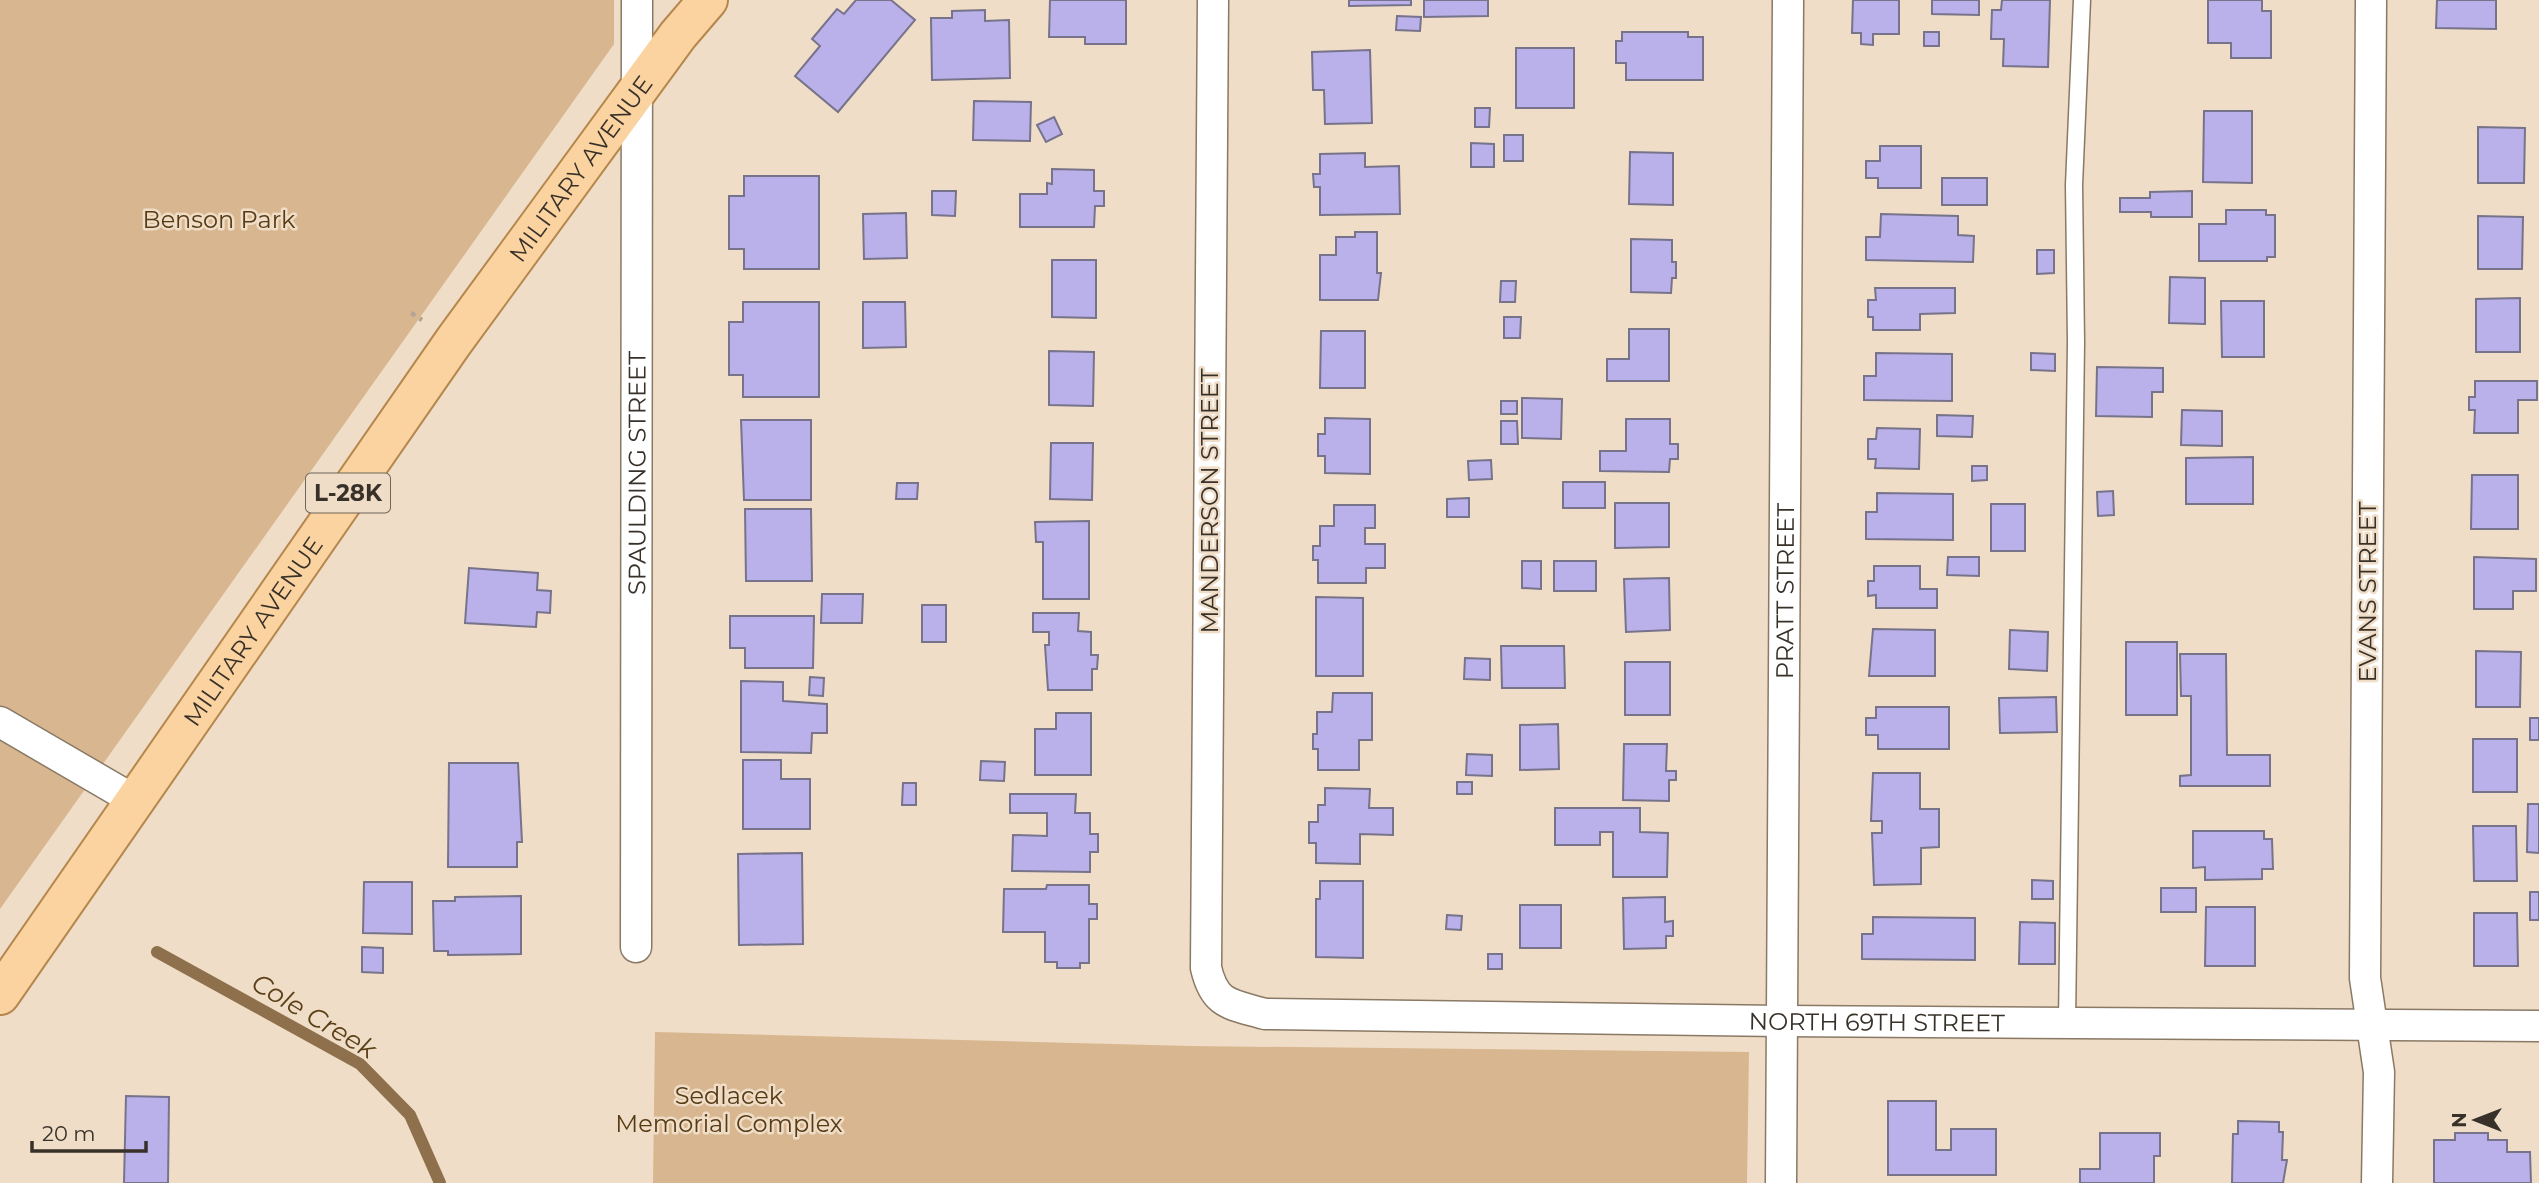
<svg xmlns="http://www.w3.org/2000/svg" width="2539" height="1183" font-family="Montserrat,sans-serif">
	<style>
		.green { fill: #d8b790 }
		.lines { fill: none; stroke-linecap: round; stroke-linejoin: round }
		.stream { stroke: #8e714c; stroke-width: 12 }
		.building { fill: #bbb1ea; stroke: #77738a; stroke-width: 2 }
		.service-casing { stroke: #897965; stroke-width: 19 }
		.minor-casing { stroke: #897965; stroke-width: 33 }
		.primary-casing { stroke: #b5874d; stroke-width: 42 }
		.path { stroke: #b3a593; stroke-width: 4.5; stroke-dasharray: 5 5; stroke-linecap: butt }
		.service { stroke: #fff; stroke-width: 16 }
		.minor { stroke: #fff; stroke-width: 30 }
		.primary { stroke: #fbd3a0; stroke-width: 38 }
		.labels { text-anchor: middle; dominant-baseline: central; stroke-width: 5; stroke-linejoin: round; paint-order: stroke }
		.shield { fill: #efddc7; stroke: #6f6558; stroke-width: 2 }
		.shield-label { font-size: 23px; font-weight: bold; fill: #383129 }
		.street-label { font-size: 24px; fill: #383129; stroke: #efddc7 }
		.park-label { font-size: 24px; fill: #573b14; stroke: #efddc7 }
		.water-label { font-size: 26px; font-style: italic; fill: #5b3f18; stroke: #efddc7 }
	</style>
	<rect width="100%" height="100%" fill="#efddc7"/>
	<g class="green">
		<polygon points="0,0 614,0 614,44 0,909"/>
		<polygon points="655,1032 1190,1046 1749,1052 1747,1183 653,1183"/>
	</g>
	<g class="lines">
		<polyline class="stream" points="157,952 360,1064 410,1115 440,1183"/>
	</g>
	<g class="building">
		<polygon points="856,0 891,0 915,20 838,112 795,76 820,46 812,39 837,9 844,14"/>
		<polygon points="1050,0 1126,0 1126,44 1085,44 1085,37 1049,37"/>
		<polygon points="1349,0 1411,0 1411,5 1349,6"/>
		<polygon points="1424,0 1488,0 1488,16 1424,17"/>
		<polygon points="1853,0 1899,0 1899,34 1873,34 1873,45 1861,44 1861,33 1852,33"/>
		<polygon points="1932,0 1979,0 1979,15 1932,14"/>
		<polygon points="2002,0 2050,0 2048,67 2003,66 2004,39 1991,39 1992,10 2001,10"/>
		<polygon points="2208,0 2262,0 2262,11 2271,11 2271,58 2231,58 2231,43 2208,43"/>
		<polygon points="2437,0 2496,0 2496,29 2436,28"/>
		<polygon points="985,10 985,21 1009,20 1010,78 932,80 931,18 952,18 952,11"/>
		<polygon points="1397,16 1421,17 1420,31 1396,30"/>
		<polygon points="1622,32 1688,32 1688,37 1703,37 1703,80 1626,80 1626,63 1616,63 1616,41 1622,41"/>
		<rect x="1924" y="32" width="15" height="14"/>
		<rect x="1516" y="48" width="58" height="60"/>
		<polygon points="1370,50 1372,123 1325,124 1324,90 1313,90 1312,52"/>
		<polygon points="974,101 1031,102 1030,141 973,140"/>
		<polygon points="1475,108 1490,108 1489,127 1475,127"/>
		<polygon points="2204,111 2252,111 2252,183 2203,182"/>
		<polygon points="1054,117 1062,134 1046,142 1037,125"/>
		<polygon points="2478,127 2525,128 2524,183 2478,183"/>
		<rect x="1504" y="135" width="19" height="26"/>
		<polygon points="1471,143 1494,144 1494,167 1471,167"/>
		<polygon points="1880,146 1921,146 1921,188 1878,188 1878,178 1866,178 1866,161 1880,161"/>
		<polygon points="1630,152 1673,153 1673,205 1629,204"/>
		<polygon points="1365,153 1365,167 1399,166 1400,214 1320,215 1320,187 1314,187 1313,174 1320,174 1320,154"/>
		<polygon points="1052,169 1094,170 1094,191 1104,191 1104,206 1095,206 1094,227 1020,227 1020,194 1047,194 1047,183 1052,184"/>
		<polygon points="744,176 819,176 819,269 744,269 744,249 729,249 729,196 744,196"/>
		<rect x="1942" y="178" width="45" height="27"/>
		<polygon points="932,191 956,191 955,216 932,215"/>
		<polygon points="2192,191 2192,217 2151,217 2151,212 2120,212 2120,198 2150,198 2150,192"/>
		<polygon points="2226,210 2266,210 2266,215 2275,215 2275,257 2267,257 2267,261 2199,261 2199,224 2226,224"/>
		<polygon points="906,213 907,258 864,259 863,214"/>
		<polygon points="1881,214 1958,216 1958,235 1974,236 1973,262 1866,260 1866,237 1880,237"/>
		<polygon points="2478,216 2523,217 2522,269 2478,269"/>
		<polygon points="1355,232 1377,232 1377,273 1381,273 1378,300 1320,300 1320,255 1336,255 1336,237 1355,237"/>
		<polygon points="1631,239 1672,240 1672,262 1676,262 1676,278 1672,278 1671,293 1631,292"/>
		<polygon points="2037,250 2054,250 2054,273 2037,274"/>
		<polygon points="1052,260 1096,260 1096,318 1052,317"/>
		<polygon points="2170,277 2205,278 2205,324 2169,323"/>
		<polygon points="1501,281 1516,281 1515,302 1500,302"/>
		<polygon points="1875,288 1955,288 1955,313 1920,314 1920,330 1873,330 1873,317 1868,317 1868,300 1876,300"/>
		<polygon points="2520,298 2520,352 2476,352 2476,299"/>
		<polygon points="2221,301 2264,301 2264,357 2222,357"/>
		<polygon points="743,302 819,302 819,397 743,397 743,375 729,375 729,322 743,322"/>
		<polygon points="863,302 905,302 906,347 863,348"/>
		<polygon points="1504,317 1521,317 1520,338 1504,338"/>
		<polygon points="1629,329 1669,329 1669,381 1607,381 1607,359 1629,359"/>
		<polygon points="1321,331 1365,331 1365,388 1320,388"/>
		<polygon points="1049,351 1094,352 1093,406 1049,405"/>
		<polygon points="1876,353 1952,354 1952,401 1864,400 1864,376 1876,376"/>
		<polygon points="2031,353 2055,354 2055,371 2031,370"/>
		<polygon points="2097,367 2163,368 2163,392 2152,392 2152,417 2096,416"/>
		<polygon points="2475,381 2537,381 2537,400 2518,400 2518,433 2474,433 2475,410 2469,410 2469,397 2475,397"/>
		<polygon points="1522,398 1562,399 1561,439 1522,438"/>
		<rect x="1501" y="401" width="16" height="13"/>
		<polygon points="2182,410 2222,411 2222,446 2181,445"/>
		<polygon points="1937,415 1973,416 1972,437 1937,436"/>
		<polygon points="1325,418 1370,419 1370,474 1325,473 1325,456 1318,456 1318,434 1325,434"/>
		<polygon points="1626,419 1670,419 1670,444 1678,444 1678,459 1670,459 1669,472 1600,471 1600,451 1626,451"/>
		<polygon points="741,420 811,420 811,500 744,500"/>
		<polygon points="1501,421 1517,421 1518,444 1501,444"/>
		<polygon points="1877,428 1920,429 1919,469 1875,468 1876,459 1868,459 1868,439 1876,439"/>
		<polygon points="1051,443 1093,443 1092,500 1050,499"/>
		<polygon points="2253,457 2253,504 2186,504 2186,458"/>
		<polygon points="1491,460 1492,479 1469,480 1468,461"/>
		<polygon points="1972,466 1987,466 1987,480 1972,481"/>
		<polygon points="2472,475 2518,475 2518,529 2471,529"/>
		<rect x="1563" y="482" width="42" height="26"/>
		<polygon points="897,483 918,483 917,499 896,499"/>
		<polygon points="2113,491 2114,515 2098,516 2097,492"/>
		<polygon points="1877,493 1953,494 1953,540 1866,539 1866,512 1877,512"/>
		<polygon points="1469,498 1469,517 1447,517 1447,499"/>
		<polygon points="1615,503 1669,503 1669,547 1615,548"/>
		<rect x="1991" y="504" width="34" height="47"/>
		<polygon points="1334,505 1375,505 1375,528 1365,528 1365,544 1385,544 1385,568 1366,568 1366,583 1318,583 1318,560 1313,560 1313,546 1320,546 1320,526 1334,526"/>
		<polygon points="745,509 811,509 812,581 746,581"/>
		<polygon points="1089,521 1089,599 1043,599 1043,542 1036,542 1035,522"/>
		<polygon points="1948,557 1979,557 1979,576 1947,575"/>
		<polygon points="2474,557 2536,559 2536,591 2513,591 2513,609 2474,609"/>
		<polygon points="1522,561 1541,561 1541,589 1522,588"/>
		<rect x="1554" y="561" width="42" height="30"/>
		<polygon points="1874,566 1920,566 1920,589 1937,589 1937,608 1876,608 1876,595 1868,596 1868,581 1874,581"/>
		<polygon points="469,568 538,573 537,590 551,591 550,613 537,612 536,627 465,623"/>
		<polygon points="1669,578 1670,630 1626,632 1624,579"/>
		<polygon points="822,594 863,594 862,623 821,623"/>
		<polygon points="1316,597 1363,598 1363,676 1316,676"/>
		<rect x="922" y="605" width="24" height="37"/>
		<polygon points="1033,613 1079,613 1078,631 1091,632 1091,655 1098,655 1097,669 1092,669 1092,690 1048,690 1045,645 1049,645 1049,632 1033,632"/>
		<polygon points="730,616 814,616 813,668 745,668 745,648 730,648"/>
		<polygon points="1873,629 1935,630 1935,676 1869,676"/>
		<polygon points="2010,630 2048,632 2047,671 2009,669"/>
		<rect x="2126" y="642" width="51" height="73"/>
		<polygon points="1501,646 1564,646 1565,688 1502,688"/>
		<polygon points="2476,651 2521,652 2520,707 2476,707"/>
		<polygon points="2180,654 2226,654 2227,755 2270,755 2270,786 2180,786 2180,776 2191,775 2191,696 2181,696"/>
		<polygon points="1465,658 1490,659 1490,680 1464,679"/>
		<rect x="1625" y="662" width="45" height="53"/>
		<polygon points="810,677 824,678 823,696 809,695"/>
		<polygon points="741,681 783,682 783,701 827,704 827,733 812,733 811,753 741,752"/>
		<polygon points="1333,693 1372,693 1372,740 1359,740 1359,770 1318,770 1318,749 1313,749 1313,734 1317,734 1317,712 1332,712"/>
		<polygon points="2056,697 2057,732 2000,733 1999,698"/>
		<polygon points="1876,707 1949,707 1949,749 1878,749 1878,735 1866,735 1866,718 1876,718"/>
		<polygon points="1056,713 1091,713 1091,775 1035,775 1035,729 1056,729"/>
		<rect x="2530" y="718" width="9" height="22"/>
		<polygon points="1558,724 1559,769 1520,770 1520,725"/>
		<rect x="2473" y="739" width="44" height="53"/>
		<polygon points="1624,744 1667,744 1666,771 1676,771 1676,780 1669,780 1669,801 1623,800"/>
		<polygon points="1467,754 1492,755 1492,776 1466,775"/>
		<polygon points="743,760 781,760 781,779 810,779 810,829 743,829"/>
		<polygon points="981,761 1005,762 1004,781 980,780"/>
		<polygon points="449,763 518,763 522,842 517,842 517,867 448,867"/>
		<polygon points="1873,773 1920,773 1920,809 1939,809 1939,847 1921,848 1921,884 1874,885 1872,833 1882,833 1882,821 1871,821"/>
		<rect x="1457" y="782" width="15" height="12"/>
		<polygon points="903,783 916,783 916,805 902,805"/>
		<polygon points="1325,788 1370,789 1369,808 1393,808 1393,835 1360,834 1360,864 1316,863 1316,843 1309,843 1309,822 1318,822 1318,805 1325,805"/>
		<polygon points="1010,794 1076,794 1075,813 1090,813 1090,834 1098,834 1098,852 1090,852 1090,872 1012,871 1013,835 1047,836 1047,813 1010,813"/>
		<polygon points="2528,804 2539,804 2539,853 2527,852"/>
		<polygon points="1555,808 1640,808 1640,832 1668,833 1667,877 1613,877 1613,832 1600,832 1600,845 1555,845"/>
		<polygon points="2473,826 2516,826 2517,881 2474,881"/>
		<polygon points="2193,831 2264,831 2264,839 2272,839 2273,869 2262,869 2262,879 2205,880 2205,867 2193,868"/>
		<polygon points="802,853 803,944 739,945 738,854"/>
		<polygon points="2032,880 2053,881 2053,899 2032,899"/>
		<polygon points="1320,881 1363,881 1363,958 1316,957 1316,899 1320,899"/>
		<polygon points="364,882 412,882 412,934 363,933"/>
		<polygon points="1047,885 1089,885 1089,904 1097,904 1097,919 1089,919 1089,963 1080,963 1080,968 1057,968 1057,962 1045,962 1045,932 1003,932 1004,889 1046,889"/>
		<rect x="2161" y="888" width="35" height="24"/>
		<rect x="2530" y="892" width="9" height="28"/>
		<polygon points="521,896 521,954 448,955 448,951 434,951 433,901 455,901 455,897"/>
		<polygon points="1665,897 1665,922 1673,921 1673,936 1666,936 1666,948 1624,949 1623,898"/>
		<rect x="1520" y="905" width="41" height="43"/>
		<polygon points="2206,907 2255,907 2255,966 2205,966"/>
		<polygon points="2474,913 2517,913 2518,966 2474,966"/>
		<polygon points="1447,915 1462,916 1461,930 1446,929"/>
		<polygon points="1873,917 1975,918 1975,960 1862,959 1862,934 1873,934"/>
		<polygon points="2020,922 2055,923 2055,964 2019,964"/>
		<polygon points="362,947 383,948 383,973 362,972"/>
		<rect x="1488" y="954" width="14" height="15"/>
		<polygon points="126,1096 169,1097 168,1183 124,1183"/>
		<polygon points="1888,1101 1936,1101 1936,1150 1951,1150 1951,1129 1996,1129 1996,1175 1888,1175"/>
		<polygon points="2238,1121 2279,1122 2279,1132 2283,1132 2282,1160 2287,1160 2283,1183 2232,1183 2233,1134 2238,1134"/>
		<polygon points="2100,1133 2160,1133 2160,1156 2154,1156 2154,1183 2080,1183 2080,1169 2100,1169"/>
		<polygon points="2455,1133 2488,1133 2488,1140 2507,1140 2507,1152 2530,1152 2531,1183 2434,1183 2434,1140 2455,1140"/>
	</g>
	<g class="lines">
		<g class="service-casing">
			<polyline id="service" points="2067,1023 2076,342 2074,185 2082,0"/>
		</g>
		<g class="minor-casing">
			<g id="minor">
				<path id="s1" d="M1213 0 1206 968C1215 1006 1231 1004 1265 1014L1782 1021 2539 1026"/>
				<polyline points="2371,0 2365,978 2379,1072 2377,1183"/>
				<polyline points="0,722 134,800"/>
				<path id="s2" d="M636 947 637 0"/>
				<path id="s3" d="M1781 1183 1788 0"/>
			</g>
		</g>
		<g class="primary-casing">
			<g id="primary">
				<path id="s4" d="M0 995 454 341 678 35 708 0"/>
			</g>
		</g>
		<polyline class="path" points="411,313 422,320"/>
		<use href="#service" class="service"/>
		<use href="#minor" class="minor"/>
		<use href="#primary" class="primary"/>
	</g>
	<g class="labels">
		<rect class="shield" x="306" y="473.5" width="84" height="39" rx="5"/>
		<g class="shield-label">
			<text x="348" y="493">L-28K</text>
		</g>
		<g class="street-label">
			<text stroke="none"><textPath href="#s4" startOffset="1010">MILITARY AVENUE</textPath></text>
			<text stroke="none"><textPath href="#s2" startOffset="474">SPAULDING STREET</textPath></text>
			<text transform="translate(1209 501) rotate(-90)">MANDERSON STREET</text>
			<text stroke="none"><textPath href="#s3" startOffset="592">PRATT STREET</textPath></text>
			<text transform="translate(2367 592) rotate(-90)">EVANS STREET</text>
			<text stroke="none"><textPath href="#s4" startOffset="443">MILITARY AVENUE</textPath></text>
			<text stroke="none"><textPath href="#s1" startOffset="1661">NORTH 69TH STREET</textPath></text>
		</g>
		<g class="park-label">
			<text x="219" y="219">Benson Park</text>
			<text x="729" y="1095">Sedlacek<tspan x="729" dy="28">Memorial Complex</tspan></text>
		</g>
		<g class="water-label">
			<text transform="translate(314 1016) rotate(31)">Cole Creek</text>
		</g>
	</g>
	<g transform="translate(2476 1120) rotate(270)" stroke="#efddc7" stroke-width="5" paint-order="stroke">
	<path d="M0-5L12 26L0 18L-12 26Z" fill="#383129"/>
	<text y="-10" font-size="19" font-weight="bold" text-anchor="middle" fill="#383129">N</text>
	</g>
	<path d="M32 1141v10h114v-10" fill="none" stroke="#383129" stroke-width="3.5"/>
	<text x="42" y="1141" font-size="21" fill="#383129" stroke="#efddc7" stroke-width="5" paint-order="stroke">20 m</text>
</svg>
